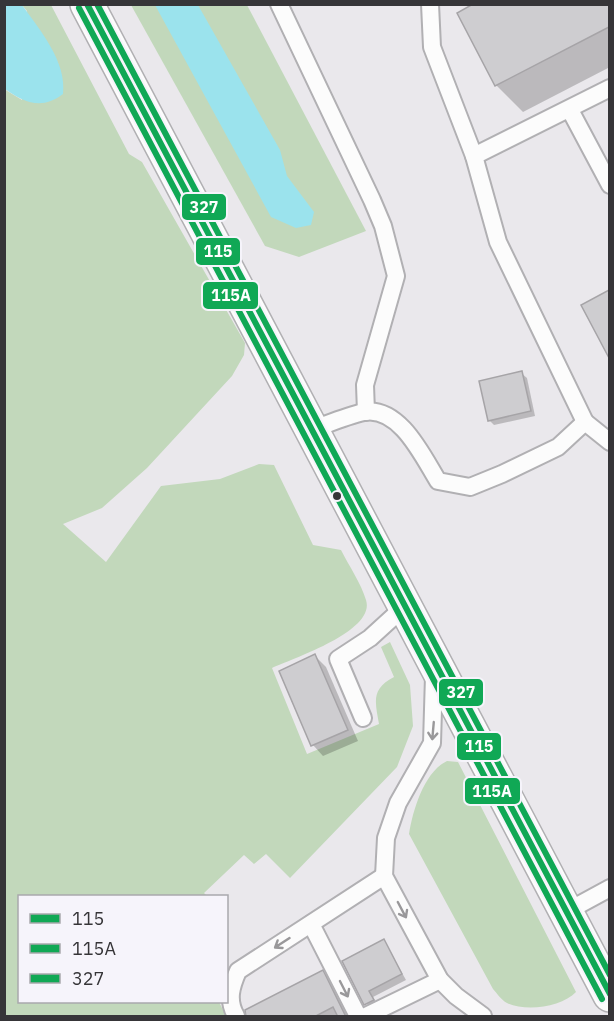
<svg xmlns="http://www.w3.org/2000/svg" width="614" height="1021" font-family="'IBM Plex Sans',sans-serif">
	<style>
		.green { fill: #c2d8bb }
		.water { fill: #9be3ed }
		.shadow { fill: #0003 }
		.building { fill: #cecdd0; stroke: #a6a4a7; stroke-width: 1.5 }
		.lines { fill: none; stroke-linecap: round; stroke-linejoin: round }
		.lane-casing { stroke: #b1b0b3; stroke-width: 20 }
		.primary-casing { stroke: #b1b0b3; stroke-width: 36 }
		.lane { stroke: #fcfcfc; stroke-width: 16 }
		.primary { stroke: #fcfcfc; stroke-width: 33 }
		.bus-1-casing { stroke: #f6f4fb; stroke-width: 10 }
		.bus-2-casing { stroke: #f6f4fb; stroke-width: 10 }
		.bus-3-casing { stroke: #f6f4fb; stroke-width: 10 }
		.bus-1 { stroke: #10a855; stroke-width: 6 }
		.bus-2 { stroke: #10a855; stroke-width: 6 }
		.bus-3 { stroke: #10a855; stroke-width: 6 }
		.oneway { stroke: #99989a }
		.bus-dot { fill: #363538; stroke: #f6f4fb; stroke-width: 2 }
		.line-badge { stroke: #f6f4fb; stroke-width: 2 }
		.badge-label { font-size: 16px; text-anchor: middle; font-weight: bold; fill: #fff }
	</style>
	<rect width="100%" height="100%" fill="#eae8ec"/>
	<g class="green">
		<path d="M22 5H51L129 154 142 162 245 343 244 355 232 376 147 468 102 508 63 524 106 562 161 486 220 479 259 464 274 465 313 545 341 550C349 566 361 583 366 600 376 631 294 658 272 668L307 754 379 724C375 701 371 689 394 677L381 647 390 642 410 685 413 726 397 767 290 878 266 854 254 864 244 855 204 893 207 896H20V1002H219L226 1016H5L4 89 22 100 27 11Z"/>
		<polygon points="131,5 247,5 366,231 299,257 265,246"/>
		<path d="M447 761 458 762 576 992C562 1007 526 1012 507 1003 501 1000 497 993 493 989L409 834C413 810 424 772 447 761Z"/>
	</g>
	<g class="water">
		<path d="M4 5H22C40 30 67 62 63 94 42 110 25 103 5 89Z"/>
		<polygon points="155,5 198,5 280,150 287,176 314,212 311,225 296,228 271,217"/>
	</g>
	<g class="shadow">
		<polygon points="477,4 610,4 610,67 523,112 496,85"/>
		<polygon points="610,292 610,354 583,306"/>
		<polygon points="521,373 527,378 535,416 494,425 489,420"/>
		<polygon points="315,656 326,667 358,741 323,756 313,745"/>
		<polygon points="384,941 406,980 373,997 378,1006 371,1010 344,961"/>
		<polygon points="323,972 332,981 351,1016 254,1016"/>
	</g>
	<g class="building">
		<polygon points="473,4 609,4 609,27 495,86 457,13"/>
		<polygon points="609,290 609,358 581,305"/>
		<polygon points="522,371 531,411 488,421 479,381"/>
		<polygon points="315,654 348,730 311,746 279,671"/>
		<polygon points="384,939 402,974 369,991 374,1000 364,1005 342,961"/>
		<polygon points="323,970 346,1017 338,1017 333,1007 314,1017 246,1017 245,1010"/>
	</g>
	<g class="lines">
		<g class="lane-casing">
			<g id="lane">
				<polyline points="279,4 372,200 383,226 396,276 365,385 366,412"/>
				<polyline points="430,4 432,47 474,156 498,242 585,422"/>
				<polyline points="570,110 610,185"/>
				<polyline points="474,156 610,88"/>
				<path d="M311 430C328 424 346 416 364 412 400 406 423 457 438 481L470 487 502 474 558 447 585 422 610 442"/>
				<polyline points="434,676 432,743 398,803 386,838 384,876 440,980 456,996 483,1016"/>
				<polyline points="363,718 338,659 370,638 404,607"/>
				<polyline points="564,913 610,888"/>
				<polyline points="311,924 358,1016"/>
				<path d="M236 1016C227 1000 231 987 238 971L384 876"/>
				<polyline points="366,1016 440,980"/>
			</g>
		</g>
		<g class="primary-casing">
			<polyline id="primary" points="87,4 610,995"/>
		</g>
		<use href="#lane" class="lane"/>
		<use href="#primary" class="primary"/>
		<g class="bus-1-casing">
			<polyline id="bus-1" points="87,4 610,994"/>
		</g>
		<g class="bus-2-casing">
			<polyline id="bus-2" points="79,8 602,999"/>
		</g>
		<g class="bus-3-casing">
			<polyline id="bus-3" points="97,4 610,975"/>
		</g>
		<use href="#bus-1" class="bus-1"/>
		<use href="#bus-2" class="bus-2"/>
		<use href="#bus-3" class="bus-3"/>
	</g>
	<defs><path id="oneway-shaft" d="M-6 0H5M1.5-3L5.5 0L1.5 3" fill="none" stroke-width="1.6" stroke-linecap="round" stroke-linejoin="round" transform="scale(1.5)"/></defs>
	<g class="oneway">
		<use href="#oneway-shaft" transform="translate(433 731) rotate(95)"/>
		<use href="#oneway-shaft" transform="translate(402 910) rotate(62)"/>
		<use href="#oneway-shaft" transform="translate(282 943) rotate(147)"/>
		<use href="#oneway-shaft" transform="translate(344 989) rotate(63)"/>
	</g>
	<circle class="bus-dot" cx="337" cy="496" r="5"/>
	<g class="line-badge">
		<rect x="181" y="193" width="46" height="28" rx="6" fill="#10a855"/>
		<rect x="195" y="237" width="46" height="29" rx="6" fill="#10a855"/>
		<rect x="202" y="281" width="57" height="29" rx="6" fill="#10a855"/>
		<rect x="438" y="678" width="46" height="29" rx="6" fill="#10a855"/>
		<rect x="456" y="732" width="46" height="29" rx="6" fill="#10a855"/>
		<rect x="464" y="777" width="57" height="28" rx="6" fill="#10a855"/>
	</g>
	<g class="badge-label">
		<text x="204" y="213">327</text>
		<text x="218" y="257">115</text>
		<text x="231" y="301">115А</text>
		<text x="461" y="698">327</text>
		<text x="479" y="752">115</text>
		<text x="492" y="797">115А</text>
	</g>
	<rect width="614" height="1021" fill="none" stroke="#363538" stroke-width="12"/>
	<rect x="18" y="895" width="210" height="108" fill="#f6f4fb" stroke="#a9a8ad" stroke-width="1.5"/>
	<rect x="30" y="914" width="30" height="9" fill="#10a855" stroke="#a9a8ad" stroke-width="1.5"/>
	<text x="72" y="925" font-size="18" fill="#363538">115</text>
	<rect x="30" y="944" width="30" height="9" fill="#10a855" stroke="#a9a8ad" stroke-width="1.5"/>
	<text x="72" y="955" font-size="18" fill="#363538">115А</text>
	<rect x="30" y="974" width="30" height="9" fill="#10a855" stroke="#a9a8ad" stroke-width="1.5"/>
	<text x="72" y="985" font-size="18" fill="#363538">327</text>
</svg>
